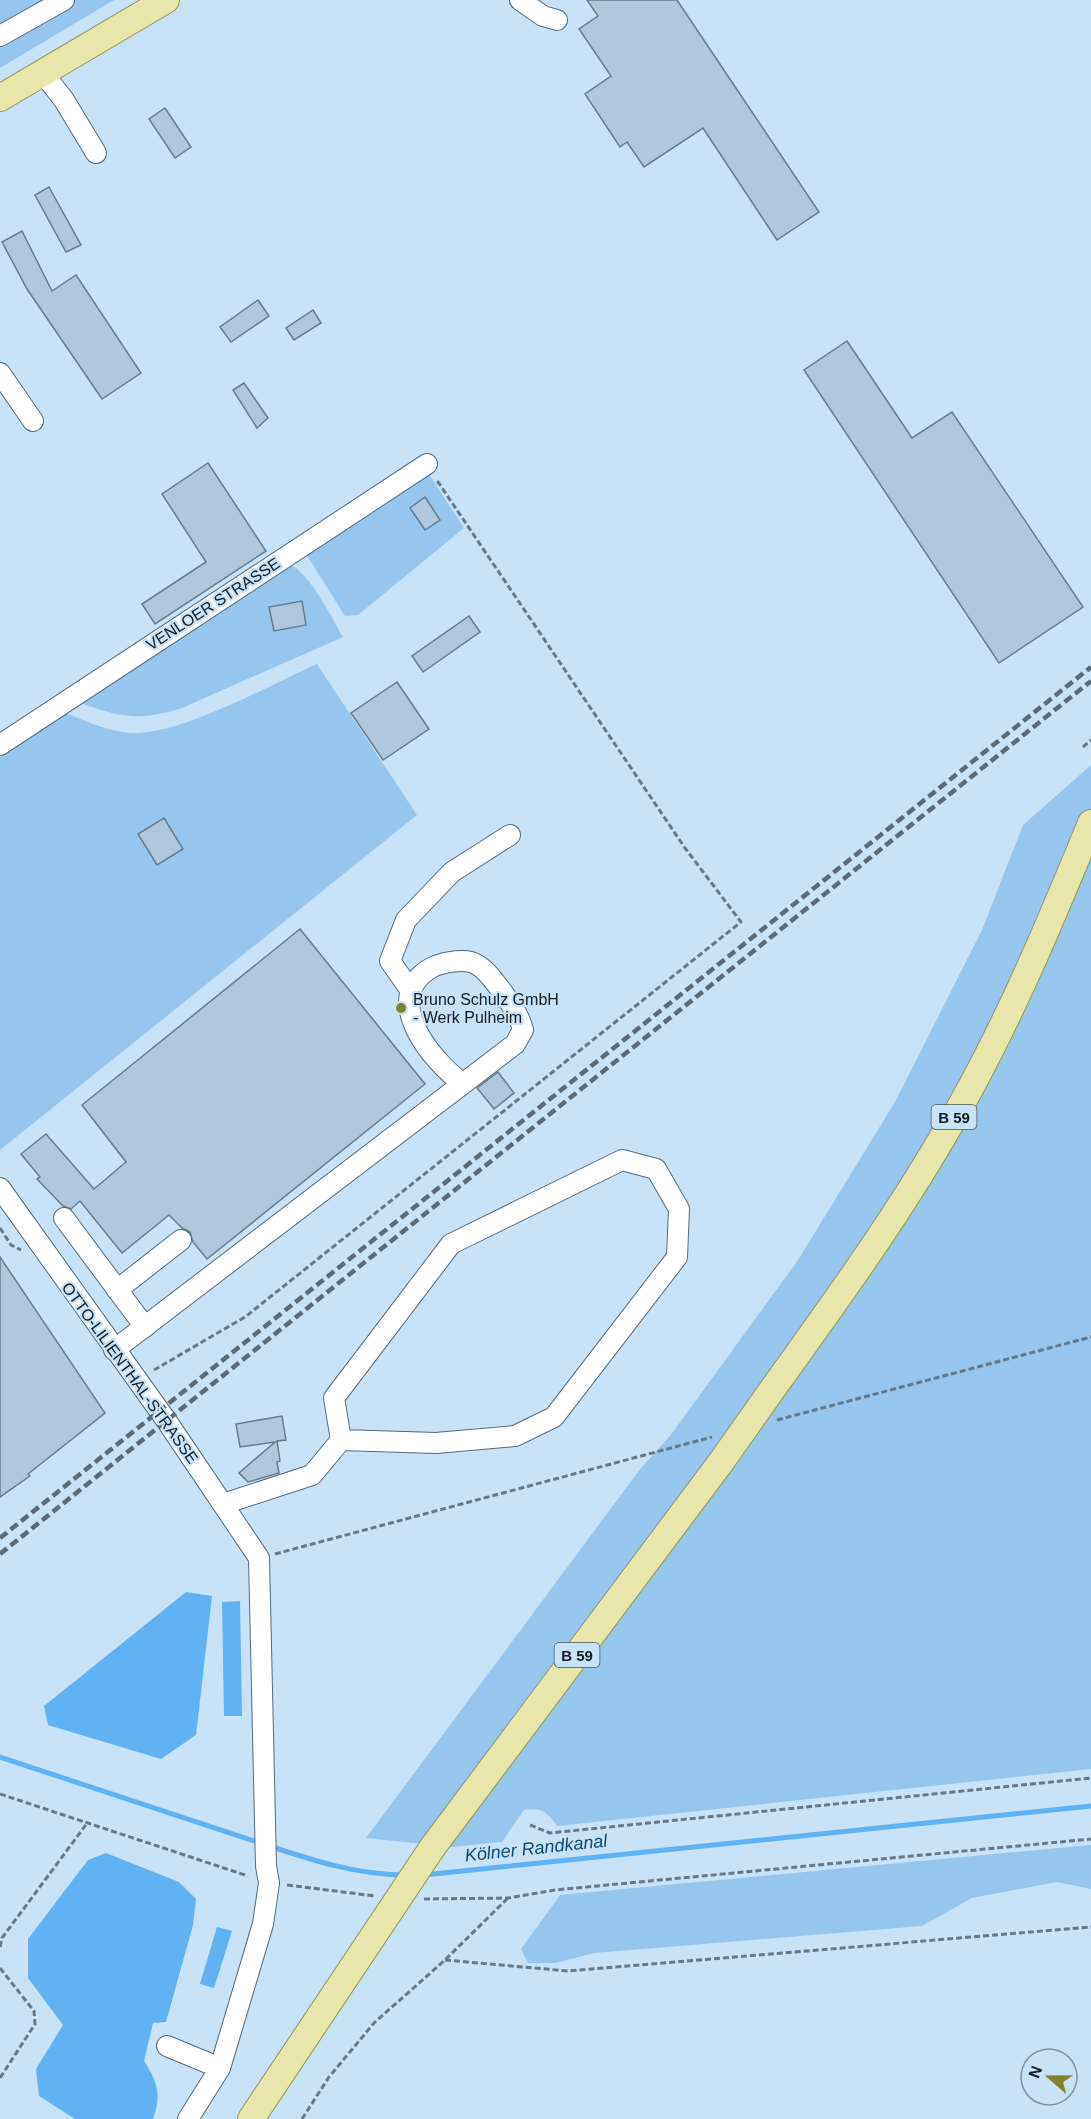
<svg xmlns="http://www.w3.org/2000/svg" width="1091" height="2119" font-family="Helvetica,sans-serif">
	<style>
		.green { fill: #96c6ee }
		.water { fill: #60b2f3 }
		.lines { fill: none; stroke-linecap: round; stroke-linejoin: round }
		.stream { stroke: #60b2f3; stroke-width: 5 }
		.building { fill: #aec7dd; stroke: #657c90; stroke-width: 1.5 }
		.minor-casing { stroke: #546b7f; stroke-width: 22 }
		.major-casing { stroke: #939557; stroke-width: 28 }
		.path { stroke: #677887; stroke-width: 3; stroke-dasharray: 6 3; stroke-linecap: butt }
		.minor { stroke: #fff; stroke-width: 20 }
		.major { stroke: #e8e6aa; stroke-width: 26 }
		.rail { stroke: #5b6b79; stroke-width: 4.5; stroke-dasharray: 9 4.5; stroke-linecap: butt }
		.major-bridge-casing { stroke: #939557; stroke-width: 28; stroke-linecap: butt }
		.major-bridge { stroke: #e8e6aa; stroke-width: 26 }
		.poi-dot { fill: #83812a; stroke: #c8e2f8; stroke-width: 2 }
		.labels { text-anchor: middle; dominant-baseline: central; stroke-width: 4.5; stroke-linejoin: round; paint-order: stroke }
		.shield { fill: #c8e2f8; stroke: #4a5864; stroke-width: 1.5 }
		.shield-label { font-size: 15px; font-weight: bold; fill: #141d25 }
		.street-label { font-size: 16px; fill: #141d25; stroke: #c8e2f8 }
		.poi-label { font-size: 16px; fill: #141d25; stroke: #c8e2f8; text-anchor: start }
		.water-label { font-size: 18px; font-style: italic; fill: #0d4c76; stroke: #c8e2f8 }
	</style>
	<rect width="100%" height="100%" fill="#c8e2f8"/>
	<g class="green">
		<polygon points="0,0 114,0 0,68"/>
		<polygon points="427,471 464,528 358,615 345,616 306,554"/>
		<path d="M288 565C307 567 333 620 343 637L182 708C141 721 121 718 81 703Z"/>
		<path d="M317 664 417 815 0 1150V757L65 713C86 721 109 732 132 733 181 735 270 685 317 664Z"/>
		<path d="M1091 765V1769L557 1826C548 1812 541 1807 524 1810L502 1842 452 1847 366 1838 641 1468 670 1436 798 1260 895 1102 982 930 1023 825Z"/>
		<polygon points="1091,1845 1091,1889 1057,1882 972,1898 922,1926 594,1953 556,1963 528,1963 521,1949 560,1895"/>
	</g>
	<g class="water">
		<polygon points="186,1592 212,1596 196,1735 161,1759 48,1725 44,1706"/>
		<polygon points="240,1601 242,1716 224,1716 222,1602"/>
		<path d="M106 1853 179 1882 196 1899 193 1925 166 2022 153 2023 144 2061C157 2081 162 2095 153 2119H75L39 2096 36 2069 63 2025 28 1978V1939L88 1860Z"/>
		<polygon points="217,1927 232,1931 214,1988 200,1984"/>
	</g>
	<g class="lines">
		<g class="stream">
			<polyline points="0,1757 260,1843"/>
			<path d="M269 1846C315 1861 358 1875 406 1875"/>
			<polyline points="424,1875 1091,1806"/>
		</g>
	</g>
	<g class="building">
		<polygon points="587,0 677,0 819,212 777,240 703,128 644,167 627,142 620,147 585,94 611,76 579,29 598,16"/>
		<polygon points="165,108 191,147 175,158 149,119"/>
		<polygon points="49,187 81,245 66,252 35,195"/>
		<polygon points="22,231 52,291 76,275 141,373 102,399 27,289 2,242"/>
		<polygon points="258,300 269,316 231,342 220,327"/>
		<polygon points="313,310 321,323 294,340 286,328"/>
		<polygon points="847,341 912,438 952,412 1083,607 999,663 804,370"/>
		<polygon points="244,383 268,418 257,428 233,390"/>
		<polygon points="208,463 266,551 155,624 142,604 206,562 162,494"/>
		<polygon points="425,497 440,520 425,530 410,508"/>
		<polygon points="302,601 306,625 274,631 269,607"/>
		<polygon points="469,616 480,632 423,672 412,656"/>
		<polygon points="397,682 429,729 383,760 351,713"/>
		<polygon points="164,818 183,849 157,865 138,834"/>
		<polygon points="300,929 425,1084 207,1259 193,1242 190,1232 182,1228 169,1215 122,1253 80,1201 71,1209 63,1206 37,1179 40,1177 21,1154 46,1134 94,1189 126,1162 82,1105"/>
		<polygon points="498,1072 514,1093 494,1109 477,1088"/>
		<polygon points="0,1257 105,1413 28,1474 30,1476 0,1497"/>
		<polygon points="282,1416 286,1440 277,1441 280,1461 277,1462 279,1473 248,1482 239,1473 275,1442 240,1447 236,1424"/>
	</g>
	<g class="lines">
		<g class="minor-casing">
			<g id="minor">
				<polyline points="520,0 543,16 557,20"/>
				<polyline points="0,36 64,0"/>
				<polyline points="43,73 64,100 96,153"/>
				<polyline points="0,373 33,421"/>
				<polyline points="0,745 427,464"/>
				<polyline points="411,991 390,961 406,920 452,872 510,835"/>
				<polyline points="0,1188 166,1420 259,1558 266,1866 269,1883 263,1924 220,2068 188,2119"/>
				<polyline points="64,1218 145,1327"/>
				<polyline points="117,1290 181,1240"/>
				<path d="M114 1350 515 1044 523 1030C519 1014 510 1003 501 990 493 980 484 966 471 962 459 959 440 963 431 968 379 998 432 1061 462 1083"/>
				<polyline points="223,1504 312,1475 341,1440 436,1443 515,1436 554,1417 677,1257 679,1209 656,1169 622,1160 451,1244 334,1398 341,1440"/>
				<polyline points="167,2046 220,2068"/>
			</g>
		</g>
		<g class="major-casing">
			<g id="major">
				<polyline points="0,98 166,0"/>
				<path d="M774 1387C844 1290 914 1193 971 1087 1017 1002 1054 913 1091 823"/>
				<polyline points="432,1848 721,1462"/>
				<polyline points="251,2119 390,1911"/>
			</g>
		</g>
		<g class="path">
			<polyline points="1083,747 1091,740"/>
			<polyline points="0,1228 11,1245 21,1250"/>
			<polyline points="154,1370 245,1317 741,922 685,848 436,479"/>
			<polyline points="777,1420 1091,1337"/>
			<polyline points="275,1554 712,1437"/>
			<polyline points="0,1794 248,1876"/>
			<polyline points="530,1825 550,1833 1091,1778"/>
			<polyline points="287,1885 375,1896"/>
			<polyline points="424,1899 508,1898 555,1890 1091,1839"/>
			<polyline points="0,1947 2,1938 88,1822"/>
			<polyline points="445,1960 568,1971 1091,1927"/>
			<polyline points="0,1968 34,2011 35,2024 0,2078"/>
			<polyline points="302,2119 329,2077 374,2023 445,1960 507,1899"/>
		</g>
		<use href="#minor" class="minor"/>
		<use href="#major" class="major"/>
		<g class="rail">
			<polyline points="0,1538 1091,667"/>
			<polyline points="0,1554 1091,681"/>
		</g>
		<g class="major-bridge-casing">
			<g id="major-bridge">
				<polyline points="721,1462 774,1387"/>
				<polyline points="390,1911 432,1848"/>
			</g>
		</g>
		<use href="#major-bridge" class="major-bridge"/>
	</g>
	<circle class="poi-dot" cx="401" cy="1008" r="6"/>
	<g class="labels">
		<g class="shield">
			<rect x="931.5" y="1105" width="45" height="24" rx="4.5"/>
			<rect x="554.5" y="1643" width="45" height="24" rx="4.5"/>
		</g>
		<g class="shield-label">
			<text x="954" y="1117">B 59</text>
			<text x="577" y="1655">B 59</text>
		</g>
		<g class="street-label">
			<text transform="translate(213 604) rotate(-33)">VENLOER STRASSE</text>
			<text transform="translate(130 1373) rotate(54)">OTTO-LILIENTHAL-STRASSE</text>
		</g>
		<g class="poi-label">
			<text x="413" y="999">Bruno Schulz GmbH<tspan x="413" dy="18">- Werk Pulheim</tspan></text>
		</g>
		<g class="water-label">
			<text transform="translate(536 1848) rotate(-6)">Kölner Randkanal</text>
		</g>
	</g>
	<g transform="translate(1049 2077) rotate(290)"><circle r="28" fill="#c8e2f8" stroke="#8093a4" stroke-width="1.5"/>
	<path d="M0-4.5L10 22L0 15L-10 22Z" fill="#83812a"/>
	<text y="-9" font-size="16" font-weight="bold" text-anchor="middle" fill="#141d25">N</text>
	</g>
</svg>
